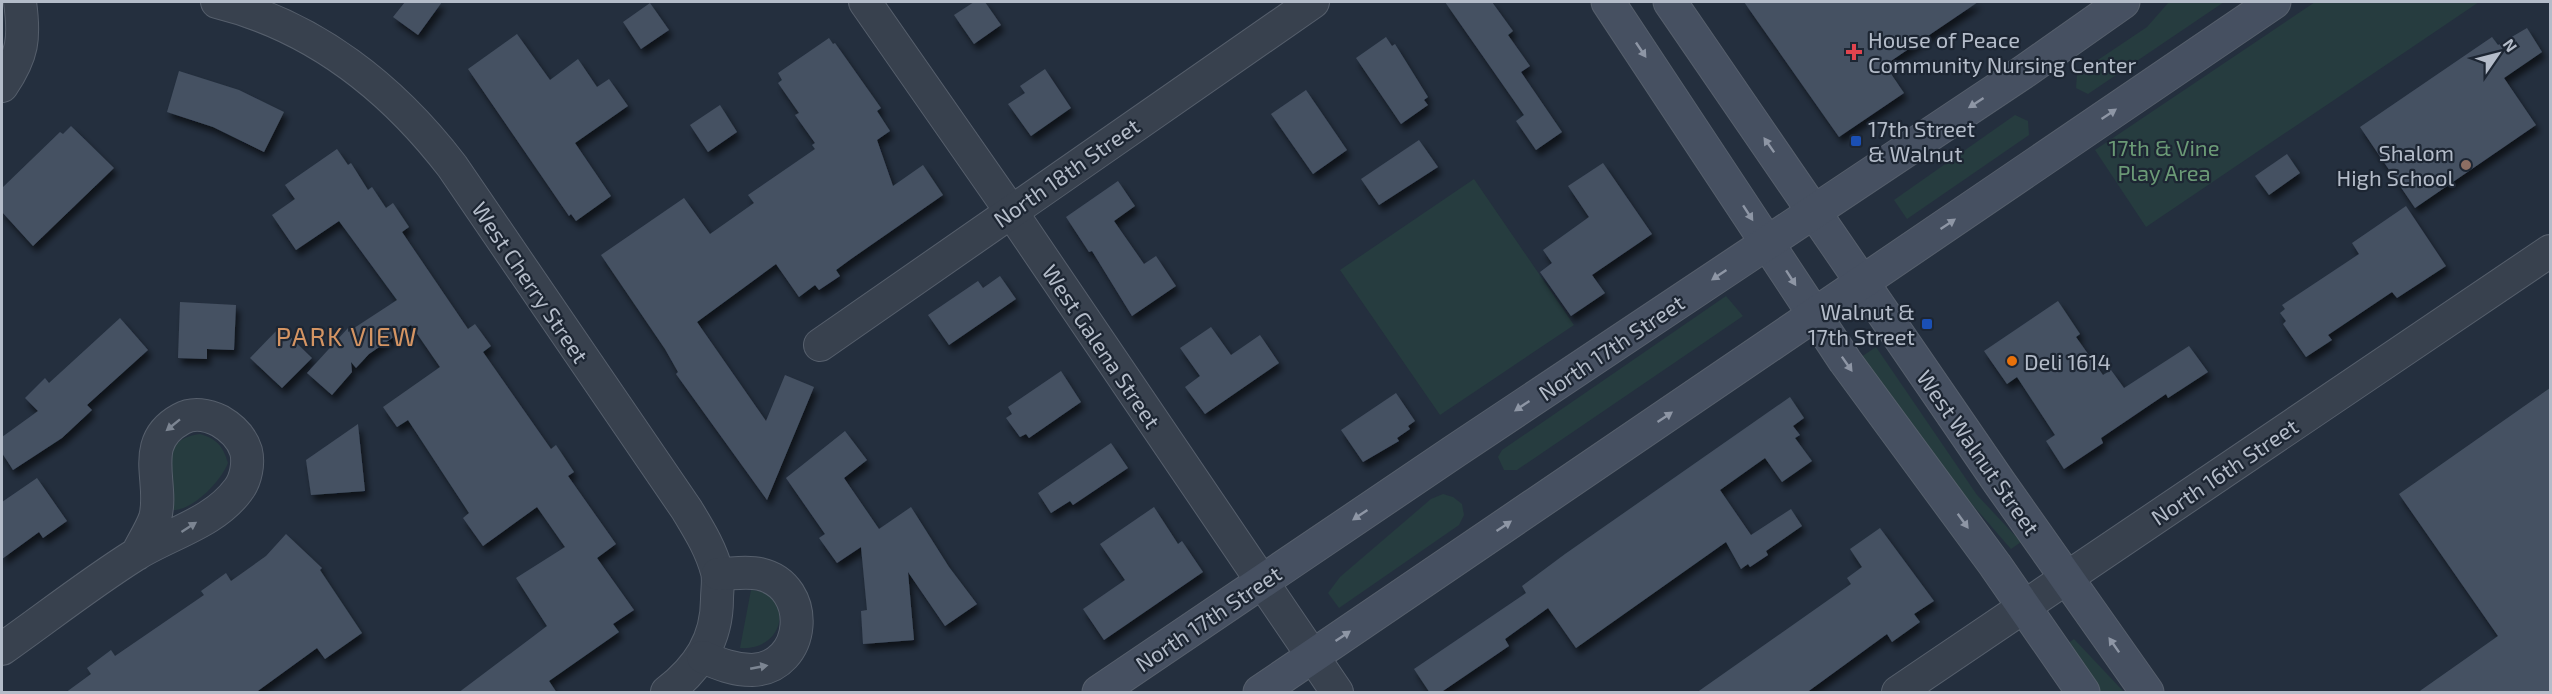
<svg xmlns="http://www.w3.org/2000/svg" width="2552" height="694" font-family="'Exo 2',sans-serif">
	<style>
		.green { fill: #263c3f }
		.building { fill: #455162; filter: url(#shadow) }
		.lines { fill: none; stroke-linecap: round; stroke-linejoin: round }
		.street-casing { stroke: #565f6c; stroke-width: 34 }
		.secondary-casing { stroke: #565f6c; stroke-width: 35 }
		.street { stroke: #38414e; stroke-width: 32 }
		.secondary { stroke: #465061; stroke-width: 33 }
		.oneway { fill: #8e96a5 }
		.oneway2 { fill: #7c8592 }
		.health-dot { fill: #e0444e; stroke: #1d2633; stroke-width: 2 }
		.transit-dot { fill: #1a4fb4; stroke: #1d2633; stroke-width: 2 }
		.education-dot { fill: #8d6e63; stroke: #1d2633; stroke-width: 2 }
		.food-dot { fill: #e8710a; stroke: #1d2633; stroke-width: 2 }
		.labels { text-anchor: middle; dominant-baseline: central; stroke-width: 4.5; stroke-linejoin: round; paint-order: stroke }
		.poi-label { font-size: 22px; fill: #b4bcc9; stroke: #1d2633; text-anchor: start }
		.park-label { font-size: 22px; fill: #6b9a76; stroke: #1d2633 }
		.street-label { font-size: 22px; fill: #b4bcc9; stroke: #1d2633 }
		.quarter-label { font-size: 26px; letter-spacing: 1.5px; fill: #d59563; stroke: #1d2633 }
	</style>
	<defs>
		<filter id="shadow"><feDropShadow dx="3.5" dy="6" stdDeviation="3" flood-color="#0009"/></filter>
	</defs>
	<rect width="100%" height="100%" fill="#242f3e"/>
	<g class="green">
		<polygon points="2169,2 2224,2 2088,94 2076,88 2077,74 2147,27"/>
		<polygon points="2315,2 2479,2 2146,227 2095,150"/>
		<polygon points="2015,115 2028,121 2029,135 1907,219 1894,200"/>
		<polygon points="1474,179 1574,325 1440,415 1340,270"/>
		<polygon points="1726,296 1743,316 1517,470 1504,470 1498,457 1502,450"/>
		<polygon points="1876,347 1977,495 2021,542 2011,549 1924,449 1861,357"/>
		<path d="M200 434C217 439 223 446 228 463 221 481 192 512 171 510 170 477 157 439 200 434Z"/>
		<polygon points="1443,494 1453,497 1462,504 1464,515 1459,525 1339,608 1328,593 1340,577 1431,499"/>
		<path d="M751 590C755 591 762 591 765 593 793 610 778 651 740 648Z"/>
		<polygon points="2074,639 2124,692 2092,692 2061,648"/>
	</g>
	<g class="building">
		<polygon points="405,2 442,2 418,35 393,17"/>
		<polygon points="974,2 985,2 1001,25 974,44 954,15"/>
		<polygon points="1445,2 1492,2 1513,31 1508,35 1530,66 1521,72 1562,132 1536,150 1516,121 1524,115"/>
		<polygon points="1744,2 1978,2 1885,65 1904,93 1839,137"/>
		<polygon points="650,3 669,30 641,49 623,22"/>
		<polygon points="2527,28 2542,52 2504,78 2536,125 2415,208 2360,127 2492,37 2498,45"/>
		<polygon points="517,34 550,80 578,59 597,87 609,79 628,106 575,143 611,196 576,221 571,214 569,216 468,69"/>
		<polygon points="1386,37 1392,46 1395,44 1428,97 1424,100 1428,105 1401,124 1356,58"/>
		<polygon points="829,38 833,44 835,43 881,108 877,111 890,131 877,140 893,186 923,165 943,195 851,259 836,270 840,276 819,290 815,285 799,297 776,264 697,322 766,421 785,375 814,387 767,500 676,374 678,372 665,349 601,255 684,198 710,234 754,203 748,195 815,149 812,145 815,143 795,115 799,113 778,83 782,80 778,73"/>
		<polygon points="1045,69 1071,108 1031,136 1008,104 1025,93 1020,86"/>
		<polygon points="179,71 239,90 284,112 264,152 213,127 167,112"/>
		<polygon points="1306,90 1347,150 1313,174 1271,114"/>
		<polygon points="720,105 737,132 708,152 690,125"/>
		<polygon points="71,126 114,168 33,246 2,212 2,188 60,132 63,134"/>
		<polygon points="1419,140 1438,167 1379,205 1361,179"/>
		<polygon points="337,149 348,165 351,163 368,190 372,187 386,208 393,203 409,227 402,232 468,329 475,324 491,346 483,352 551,449 556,445 574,472 568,476 616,544 597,558 634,610 613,624 619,632 549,681 557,693 458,693 547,626 516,578 565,547 537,507 483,546 463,518 469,513 408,420 397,427 383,407 440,367 411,325 369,354 356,368 351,362 352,372 332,395 307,373 348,328 348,332 397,300 339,221 296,250 272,215 295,199 285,185"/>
		<polygon points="2287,154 2300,173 2269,195 2255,176"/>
		<polygon points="1603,163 1652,234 1592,275 1605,293 1571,316 1540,272 1552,263 1543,250 1589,217 1568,186"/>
		<polygon points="1118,181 1135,206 1114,221 1144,264 1156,256 1176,286 1132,316 1092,251 1089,252 1066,217"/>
		<polygon points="2406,206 2446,266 2397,298 2392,292 2328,335 2332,340 2306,357 2283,324 2286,321 2280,313 2285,309 2282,305 2359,254 2352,243"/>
		<polygon points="1000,276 1016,299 949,345 928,315 978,281 983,288"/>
		<polygon points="2058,301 2080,334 2076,337 2103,375 2111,370 2124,388 2189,346 2208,372 2168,398 2166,394 2101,438 2103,443 2064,469 2046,441 2055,435 2017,377 2007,384 1984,351"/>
		<polygon points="180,302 236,305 234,350 207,349 207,359 178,358"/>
		<polygon points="120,318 148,350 87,405 92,410 62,438 13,470 2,453 2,437 38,411 25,398 45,378 49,383"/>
		<polygon points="280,327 312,358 282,388 250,358"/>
		<polygon points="1211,327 1231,355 1260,335 1279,363 1205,414 1185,387 1200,376 1180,348"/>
		<polygon points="1061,371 1081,402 1029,438 1026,434 1020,437 1006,418 1012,414 1008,407"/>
		<polygon points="2550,388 2550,693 2417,693 2498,636 2399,494"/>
		<polygon points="1396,393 1415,421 1408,426 1410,429 1397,438 1399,441 1363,462 1341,430"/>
		<polygon points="1790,397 1804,418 1793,426 1800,435 1795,438 1812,461 1782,482 1765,458 1720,490 1751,535 1791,509 1802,526 1766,551 1768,555 1750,567 1748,564 1741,569 1726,542 1576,648 1548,608 1505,639 1509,646 1440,693 1430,693 1414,669 1526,593 1522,586 1565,554"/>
		<polygon points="358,424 365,491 311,495 306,460"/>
		<polygon points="845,431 867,460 844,478 879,529 911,507 949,567 977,604 945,626 908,572 914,640 863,644 861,611 867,610 861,547 837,563 819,538 825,534 786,478"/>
		<polygon points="1111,443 1128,468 1073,505 1070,501 1051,513 1038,493"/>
		<polygon points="37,478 67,521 43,538 39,532 2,559 2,502"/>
		<polygon points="1154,507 1178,544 1182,541 1203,572 1104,640 1083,609 1125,580 1100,544"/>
		<polygon points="1880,528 1934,601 1914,614 1920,622 1892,642 1887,634 1806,693 1696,693 1851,584 1847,578 1862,567 1850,549"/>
		<polygon points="286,534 322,568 320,570 362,633 325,659 317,648 255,693 65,693 91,674 87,668 111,650 115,656 204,595 201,591 226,573 231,581 266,556"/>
	</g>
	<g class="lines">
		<g class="street-casing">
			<g id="street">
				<path d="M217 2C314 26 392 88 452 166L687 510C699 530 711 549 717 572 719 580 717 591 717 599 717 640 698 668 667 692"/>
				<polyline points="865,2 1010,210 1337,692"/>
				<path d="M2 86C23 55 25 38 20 2"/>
				<polyline points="820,345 1313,2"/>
				<path d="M2 649C46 618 89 584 135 555 168 534 214 523 238 490 246 480 249 463 246 451 242 438 232 428 220 421 208 415 193 412 181 419 137 443 165 483 155 518 151 530 142 543 137 554"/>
				<path d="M703 657C719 664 734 670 752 670 807 668 813 586 760 574 747 571 731 574 718 574"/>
				<polyline points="1898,692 2550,251"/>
			</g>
		</g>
		<g class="secondary-casing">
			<g id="secondary">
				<polyline points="1608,2 1845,361 1995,565 2083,692"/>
				<polyline points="1670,2 1999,482 2147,692"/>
				<polyline points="1099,692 1455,451 2025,71 2123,2"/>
				<polyline points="1260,692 2274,2"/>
			</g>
		</g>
		<use href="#street" class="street"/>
		<use href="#secondary" class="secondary"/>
	</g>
	<defs><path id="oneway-solid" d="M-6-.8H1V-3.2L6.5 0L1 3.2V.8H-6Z" transform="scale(1.5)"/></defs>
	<g class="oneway">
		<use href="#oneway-solid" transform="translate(1641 50) rotate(56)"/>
		<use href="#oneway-solid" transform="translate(1976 103) rotate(147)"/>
		<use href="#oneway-solid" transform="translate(2109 114) rotate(-34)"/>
		<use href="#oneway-solid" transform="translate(1769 145) rotate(-125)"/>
		<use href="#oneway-solid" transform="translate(1748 213) rotate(57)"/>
		<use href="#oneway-solid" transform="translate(1948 224) rotate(-34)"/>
		<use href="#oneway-solid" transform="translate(1719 275) rotate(146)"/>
		<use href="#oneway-solid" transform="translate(1791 278) rotate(57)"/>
		<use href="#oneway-solid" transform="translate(1847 364) rotate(55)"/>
		<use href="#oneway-solid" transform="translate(1522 406) rotate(146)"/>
		<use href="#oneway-solid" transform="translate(1665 417) rotate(-34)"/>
		<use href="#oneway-solid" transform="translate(1360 515) rotate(146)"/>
		<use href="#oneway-solid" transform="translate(1963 521) rotate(54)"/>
		<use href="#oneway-solid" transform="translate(1504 526) rotate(-34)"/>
		<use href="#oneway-solid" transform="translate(1343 636) rotate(-34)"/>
		<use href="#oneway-solid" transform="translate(2114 645) rotate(-125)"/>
	</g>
	<g class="oneway2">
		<use href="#oneway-solid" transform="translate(173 425) rotate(141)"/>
		<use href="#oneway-solid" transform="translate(189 527) rotate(-33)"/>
		<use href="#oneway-solid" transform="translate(759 667) rotate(-11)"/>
	</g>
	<path class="health-dot" d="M1851 43h6v6h6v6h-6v6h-6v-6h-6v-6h6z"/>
	<g class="transit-dot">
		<rect x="1850" y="135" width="12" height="12" rx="3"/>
		<rect x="1921" y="318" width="12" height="12" rx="3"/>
	</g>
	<circle class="education-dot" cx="2466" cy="165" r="6"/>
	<circle class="food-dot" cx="2012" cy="361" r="6"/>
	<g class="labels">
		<g class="poi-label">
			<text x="1868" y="39">House of Peace<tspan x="1868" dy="25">Community Nursing Center</tspan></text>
			<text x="1868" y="128">17th Street<tspan x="1868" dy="25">&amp; Walnut</tspan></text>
			<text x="2454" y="152" text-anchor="end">Shalom<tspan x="2454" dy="25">High School</tspan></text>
			<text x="1915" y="311" text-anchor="end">Walnut &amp;<tspan x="1915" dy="25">17th Street</tspan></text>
			<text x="2024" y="361">Deli 1614</text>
		</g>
		<g class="park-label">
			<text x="2164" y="147">17th &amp; Vine<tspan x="2164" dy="25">Play Area</tspan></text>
		</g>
		<g class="street-label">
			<text transform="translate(1066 172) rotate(-35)">North 18th Street</text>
			<text transform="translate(531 282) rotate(56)">West Cherry Street</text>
			<text transform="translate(1102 346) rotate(56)">West Galena Street</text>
			<text transform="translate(1611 347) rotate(-34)">North 17th Street</text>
			<text transform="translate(1979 452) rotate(55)">West Walnut Street</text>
			<text transform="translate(2224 471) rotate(-34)">North 16th Street</text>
			<text transform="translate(1208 618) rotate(-34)">North 17th Street</text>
		</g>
		<g class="quarter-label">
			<text x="347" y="335">PARK VIEW</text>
		</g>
	</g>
	<rect width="2552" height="694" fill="none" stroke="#b4bcc9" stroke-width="6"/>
	<g transform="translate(2498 54) rotate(55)" stroke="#1d2633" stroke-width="4.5" paint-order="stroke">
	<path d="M0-4.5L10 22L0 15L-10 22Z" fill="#b4bcc9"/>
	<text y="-9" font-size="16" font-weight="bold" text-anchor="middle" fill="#b4bcc9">N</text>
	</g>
</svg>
